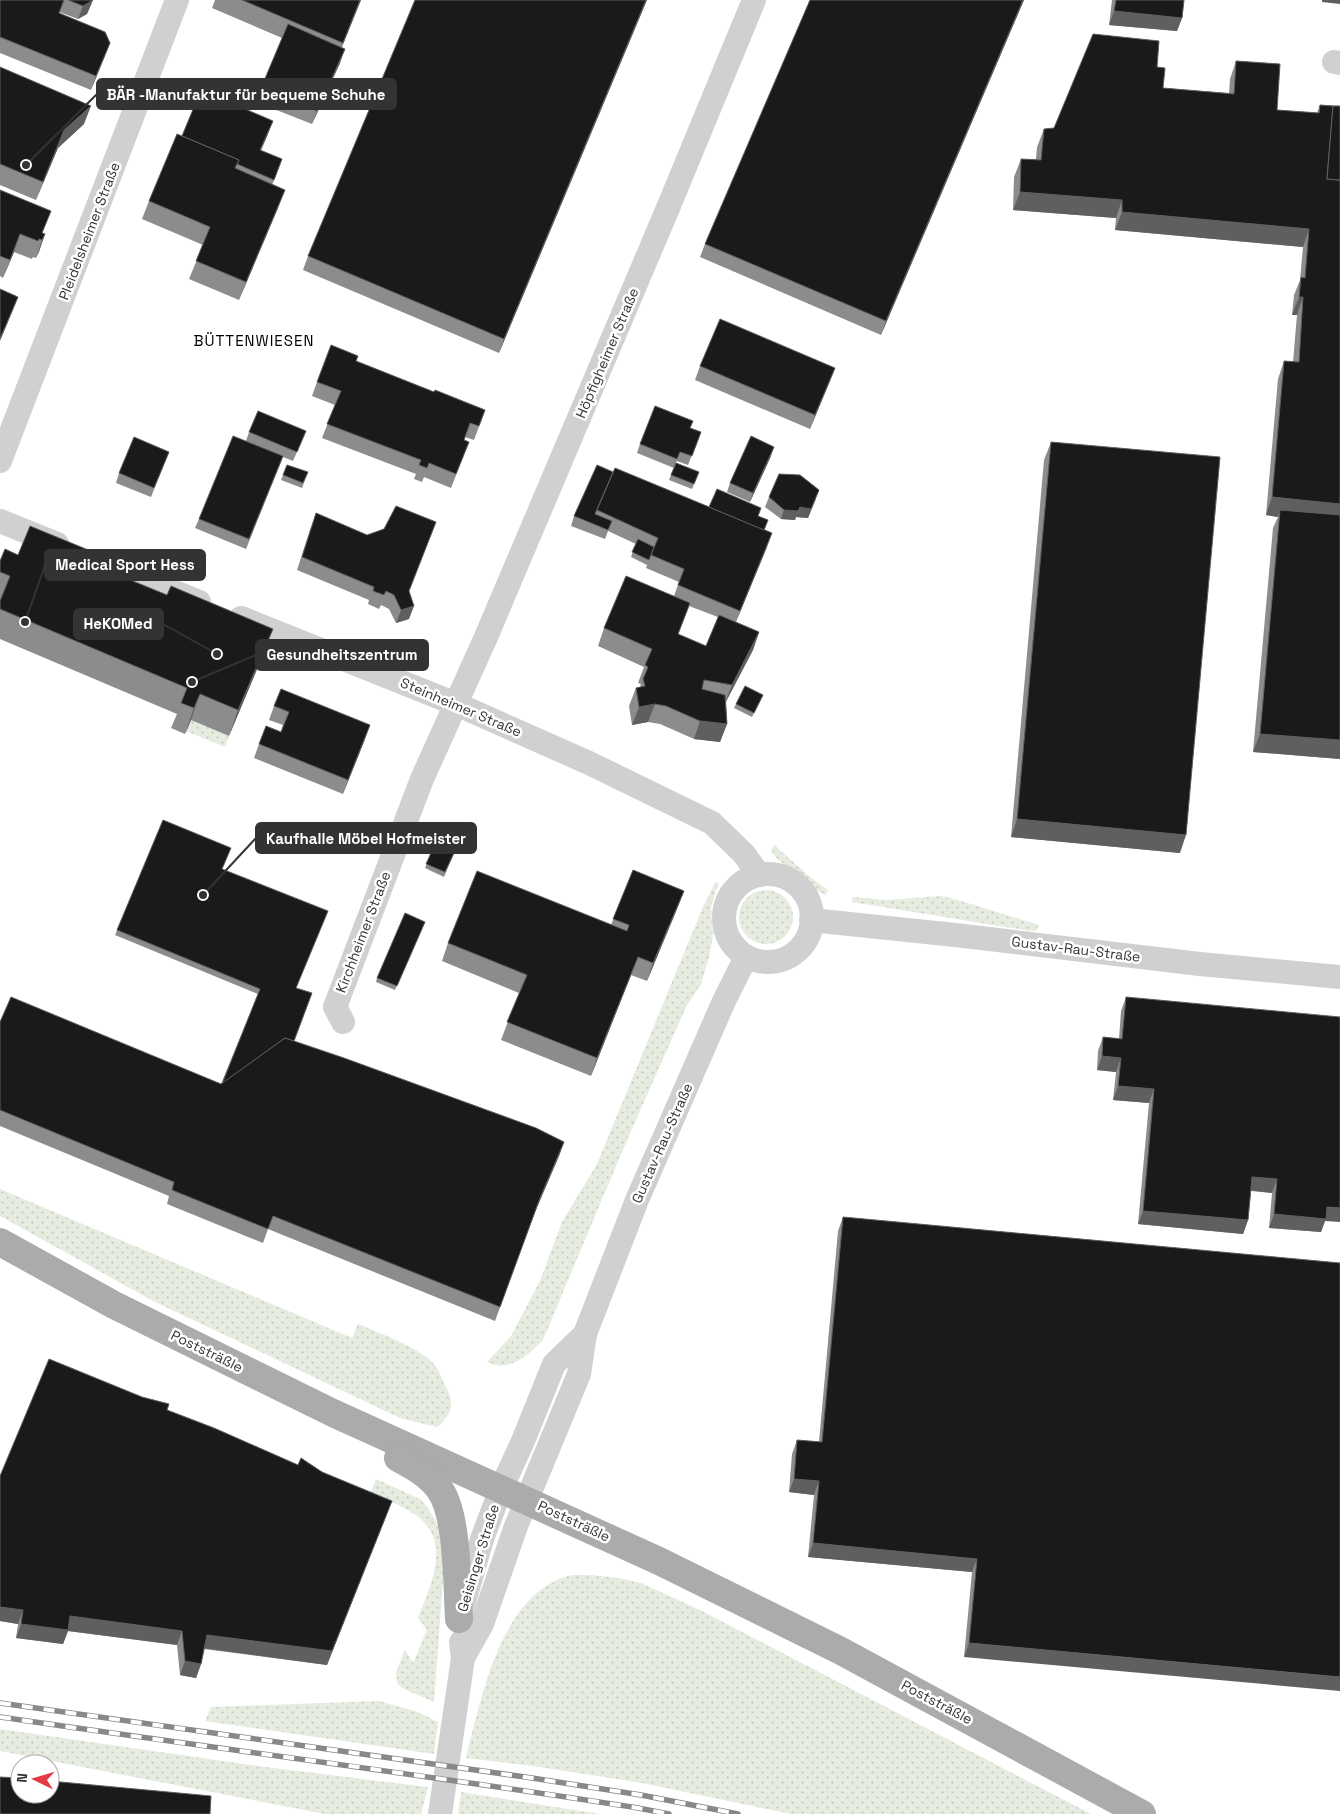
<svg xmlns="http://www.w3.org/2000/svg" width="1340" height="1814" font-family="'Space Grotesk',sans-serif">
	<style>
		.grass { fill: url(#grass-dots) }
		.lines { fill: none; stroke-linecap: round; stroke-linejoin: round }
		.minor { stroke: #d0d0d0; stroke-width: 24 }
		.major { stroke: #ababab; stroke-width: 28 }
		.rail-casing { stroke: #888; stroke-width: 5.5 }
		.rail { stroke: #fff; stroke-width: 4; stroke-dasharray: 11; stroke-linecap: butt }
		.wall { fill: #8c8c8c; fill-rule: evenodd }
		.shaded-wall { fill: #5f5f5f }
		.building { fill: #1a1a1a; stroke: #5f5f5f }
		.labels { text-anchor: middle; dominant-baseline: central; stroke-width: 5; stroke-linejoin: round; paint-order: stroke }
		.street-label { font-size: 14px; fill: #333; stroke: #fff }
		.neighbourhood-label { font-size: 15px; letter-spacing: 1px; fill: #000; stroke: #fff }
		.leader { fill: none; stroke: #333; stroke-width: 2 }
		.callout-dot { fill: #333; stroke: #fff; stroke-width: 2 }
		.callout { fill: #333; stroke: #333; stroke-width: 2 }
		.callout-label { font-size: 15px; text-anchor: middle; font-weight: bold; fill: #fff }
	</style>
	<defs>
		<pattern id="grass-dots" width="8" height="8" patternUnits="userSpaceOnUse" patternTransform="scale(1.25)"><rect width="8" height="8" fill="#e6ecdf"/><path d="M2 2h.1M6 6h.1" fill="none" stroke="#c6cbc0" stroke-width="1.8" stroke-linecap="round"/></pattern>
	</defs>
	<rect width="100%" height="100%" fill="#fff"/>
	<g class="grass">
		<polygon points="191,720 229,736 225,747 186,731"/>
		<path d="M774 845 810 877 828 890 826 895C811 889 807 880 795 871 783 863 780 863 771 851Z"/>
		<path d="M719 882 711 907 713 936 709 957 701 984 686 1007 624 1147 543 1340C528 1355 510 1373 487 1362L511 1336 540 1281 562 1222 597 1164 703 907 715 883Z"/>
		<circle cx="766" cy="917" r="27"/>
		<polygon points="941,896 958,900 1039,925 1036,931 1031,931 852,902 852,897 887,900"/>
		<path d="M0 1189 352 1338 358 1324C379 1333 418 1347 433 1363 439 1369 442 1380 446 1387 455 1405 452 1414 437 1427L400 1418 155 1302 0 1216Z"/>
		<path d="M376 1479 420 1499 427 1507 435 1519 441 1534 444 1567 434 1702 402 1688 397 1683 396 1673 405 1649 413 1663 427 1630 418 1618C432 1583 453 1539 413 1513 400 1505 385 1499 371 1492Z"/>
		<path d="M591 1575 618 1578 641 1583 700 1610 1091 1814H791L642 1783 533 1766 466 1758C481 1700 500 1595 568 1576 575 1574 584 1576 591 1575Z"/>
		<polygon points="379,1701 418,1712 438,1722 434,1754 205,1721 211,1707"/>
		<polygon points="0,1729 265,1767 428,1787 421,1814 325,1814 0,1751"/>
		<polygon points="461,1792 600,1814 458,1814"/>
	</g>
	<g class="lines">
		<g class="minor">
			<polyline points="1334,62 1340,63"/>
			<polyline points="0,461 177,0"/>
			<polyline points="0,521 57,544"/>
			<polyline points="100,562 199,602"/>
			<polyline points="241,618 456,704 589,763 712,823 744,854 759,875"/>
			<circle cx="768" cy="918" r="44"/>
			<polyline points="811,920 955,935 1200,964 1340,977"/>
			<polyline points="343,1022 335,1007 422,779 486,637 668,208 754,0"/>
			<polyline points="462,1609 482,1539 501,1489 523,1441 554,1364 585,1334"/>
			<polyline points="463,1658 482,1624 516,1526 579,1374 585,1334 637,1200 724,1001 746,957"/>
			<polyline points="440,1814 463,1658 461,1642"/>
		</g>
		<g class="major">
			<polyline points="0,1242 114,1305 333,1413 659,1561 841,1651 1142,1814"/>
			<path d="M398 1458C413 1466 430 1475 440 1490 458 1515 457 1587 459 1619"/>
		</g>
		<g class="rail-casing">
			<g id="rail">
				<polyline points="0,1703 532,1778 641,1795 738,1814"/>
				<path d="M0 1717C213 1748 426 1775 638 1808L669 1814"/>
			</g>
		</g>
		<use href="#rail" class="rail"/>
	</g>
	<g class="wall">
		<polygon points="0,0 93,0 87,14 78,19 59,12 59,13 110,43 91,90 0,53"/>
		<polygon points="215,0 361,0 342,47 340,63 312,124 256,102 282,38 212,8"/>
		<polygon points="647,0 499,353 303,270 308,256"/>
		<polygon points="810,0 1024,0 881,335 700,257 705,244"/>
		<polygon points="1112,0 1184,0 1182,18 1177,31 1109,25"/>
		<polygon points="1236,61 1277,110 1317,113 1320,105 1340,106 1340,759 1253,752 1273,528 1278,517 1266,515 1278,379 1284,361 1293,362 1297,315 1292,315 1294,295 1300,280 1303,247 1115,230 1116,218 1013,210 1014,177 1021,159 1036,159 1037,147 1044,129 1054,128 1157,67 1163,88 1229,93 1230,79"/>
		<polygon points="0,67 84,124 58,148 36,200 0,185"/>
		<polygon points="268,134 261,150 277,173 272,185 278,208 239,300 189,279 203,245 142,219 149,201 182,136"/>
		<polygon points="0,190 43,233 45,234 36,258 33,257 32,259 14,252 3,278 0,276"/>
		<polygon points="356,361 434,392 485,410 474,440 465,437 464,440 469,442 451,488 424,477 422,482 414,479 416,474 322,438 335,405 312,396 317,382"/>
		<polygon points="700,366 835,368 810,429 695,380"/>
		<polygon points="690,428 701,432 688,465 677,461 676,463 699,472 692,489 669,480 674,467 674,468 637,453 640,444"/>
		<polygon points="306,431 293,461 283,457 246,549 195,528 199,519 246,441 249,432"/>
		<polygon points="1051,442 1180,853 1011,837 1044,460"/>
		<polygon points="169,452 151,497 116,483 119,473"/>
		<polygon points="771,456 750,502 727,492 730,483"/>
		<polygon points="287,465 308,472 302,488 281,480"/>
		<path d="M614 472 709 507 758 516 764 530 767 547 736 622 759 632 753 650 726 702 727 724 720 742 694 739 660 724 648 722 632 725 629 706 636 688 640 687 641 684 638 683 644 667 598 646 604 628 674 596 679 582 646 568 647 565 631 557 636 544 608 531 605 539 571 526 574 516ZM689 606 718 617 706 646 678 635Z"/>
		<polygon points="769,497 816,499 808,518 796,517 795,520 781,519 765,507"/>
		<polygon points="311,527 367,535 409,591 409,619 396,623 389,609 381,605 379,609 368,604 369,600 297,570"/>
		<polygon points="18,555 132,568 128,579 263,655 229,736 191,720 185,734 171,728 177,714 0,639 0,561"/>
		<polygon points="761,699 752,717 734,708 736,704"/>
		<polygon points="274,706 365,739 343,794 254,758 259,744 281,732 283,725 269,720"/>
		<polygon points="163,820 222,869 296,988 294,1041 564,1142 559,1156 535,1212 495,1321 268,1229 263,1243 167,1204 169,1196 0,1126 0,1022 221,1084 258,994 115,935"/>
		<polygon points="435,844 454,853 444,877 425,868"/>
		<polygon points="633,870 684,891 677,909 647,981 631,975 591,1076 501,1040 519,993 442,961 448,943 611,925"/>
		<polygon points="423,926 395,990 376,982 377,978"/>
		<polygon points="1126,997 1325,1221 1321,1232 1269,1228 1272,1193 1251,1191 1248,1220 1243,1234 1138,1224 1149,1103 1113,1100 1116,1072 1097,1070 1098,1051 1103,1037 1119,1039 1121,1011"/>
		<polygon points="843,1217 1340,1263 964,1657 972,1572 808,1557 814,1495 789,1492 792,1454 797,1440 819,1442 838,1231"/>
		<polygon points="167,1410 387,1514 327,1665 204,1649 201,1664 196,1678 180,1675 177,1645 68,1631 63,1644 16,1638 18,1624 0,1621"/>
	</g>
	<g class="shaded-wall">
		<polygon points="93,0 87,14 78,19 83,6"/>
		<polygon points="360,0 361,0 336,61 343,43"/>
		<polygon points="646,0 647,0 499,353 504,339"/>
		<polygon points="1023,0 1024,0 881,335 886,321"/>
		<polygon points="1322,0 1340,0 1340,4 1322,2"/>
		<polygon points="1114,11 1182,18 1177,31 1109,25"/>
		<polygon points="110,43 105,56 91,90 96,76"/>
		<polygon points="345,49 340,63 312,124 317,111"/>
		<polygon points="91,106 84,124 58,148 36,200 64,130"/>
		<polygon points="273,121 268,134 255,164 260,150"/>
		<polygon points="285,190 278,208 239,300 246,282"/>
		<polygon points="1020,192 1122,200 1116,218 1013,210"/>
		<polygon points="1122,212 1309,229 1303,247 1115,230"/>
		<polygon points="20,234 14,252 3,278 10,260"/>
		<polygon points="45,234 39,252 36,258 42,240"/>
		<polygon points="18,297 13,310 0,341 0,339"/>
		<polygon points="1299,297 1303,297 1297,315 1292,315"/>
		<polygon points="835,368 830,381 810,429 815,415"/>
		<polygon points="774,447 771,456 750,502 753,493"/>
		<polygon points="819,490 808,518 796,517 800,507"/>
		<polygon points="1272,497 1340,504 1340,522 1280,510 1278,517 1266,515"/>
		<polygon points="784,510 798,511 795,520 781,519"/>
		<polygon points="772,533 767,547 735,624 740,611"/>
		<polygon points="414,606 409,619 396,623 401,610"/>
		<polygon points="273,629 263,655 229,736 238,710"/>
		<polygon points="759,632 753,650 725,703 732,685"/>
		<polygon points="200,694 191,720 185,734 194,708"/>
		<polygon points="655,704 648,722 632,725 639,707"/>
		<polygon points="700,721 727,724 720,742 694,739"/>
		<polygon points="370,725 365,739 343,794 348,780"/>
		<polygon points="1260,734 1340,740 1340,759 1253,752"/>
		<polygon points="1017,819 1186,835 1180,853 1011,837"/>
		<polygon points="684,891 677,909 647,981 653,963"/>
		<polygon points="638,957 631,975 591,1076 597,1058"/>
		<polygon points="1102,1056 1121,1058 1116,1072 1097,1070"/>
		<polygon points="1118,1086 1154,1089 1149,1103 1113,1100"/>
		<polygon points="564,1142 559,1156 535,1212 540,1198"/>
		<polygon points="1252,1177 1277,1179 1272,1193 1247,1190"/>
		<polygon points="1327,1207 1340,1208 1340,1222 1325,1221 1321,1232 1269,1228 1274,1214"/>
		<polygon points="1143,1211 1248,1220 1243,1234 1138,1224"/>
		<polygon points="794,1479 819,1481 814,1495 789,1492"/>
		<polygon points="392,1501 327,1665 202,1648 207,1635"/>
		<polygon points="813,1543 977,1559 972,1572 808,1557"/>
		<polygon points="0,1607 23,1610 18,1624 0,1621"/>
		<polygon points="70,1616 182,1631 177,1645 68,1631 63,1644 16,1638 21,1624"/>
		<polygon points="969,1643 1340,1677 1340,1691 964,1657"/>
		<polygon points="185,1661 201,1664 196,1678 180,1675"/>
	</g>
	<g class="building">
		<polygon points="0,0 64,0 59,13 105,32 110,43 96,76 0,37"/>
		<polygon points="68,0 93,0 83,6"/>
		<polygon points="242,0 360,0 343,43"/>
		<polygon points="415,0 646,0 504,339 308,256"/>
		<polygon points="810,0 1023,0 886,321 705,244"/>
		<polygon points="1116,0 1184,0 1182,18 1114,11"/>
		<polygon points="288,24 345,49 317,111 261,88"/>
		<polygon points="1093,34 1159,41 1157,67 1165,68 1163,88 1234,94 1236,61 1280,64 1277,110 1319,113 1320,105 1333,106 1327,179 1340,180 1340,504 1272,497 1284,361 1299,362 1303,297 1299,297 1301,277 1305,278 1309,229 1122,212 1122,200 1020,192 1021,159 1041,160 1044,129 1054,128"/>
		<polygon points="0,67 91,106 64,130 43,182 0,164"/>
		<polygon points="201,90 273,121 260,150 282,159 274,180 237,164 239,160 182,136"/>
		<polygon points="1332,106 1340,106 1340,180 1327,179 1333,106"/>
		<polygon points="177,134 239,160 235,168 285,190 246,282 196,261 210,227 149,201"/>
		<polygon points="0,190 51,211 42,233 45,234 42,240 39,239 38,241 20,234 10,260 0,256"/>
		<polygon points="0,289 18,297 0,339"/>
		<polygon points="720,319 835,368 815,415 700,366"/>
		<polygon points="331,345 358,356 356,361 434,392 435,390 485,410 479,426 470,423 464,440 469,442 456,474 429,463 427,468 419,465 421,460 327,424 341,391 317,382"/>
		<polygon points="655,406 693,421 690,428 701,432 692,456 680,452 677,459 640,444"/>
		<polygon points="258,411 306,431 297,452 249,432"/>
		<polygon points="233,436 283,456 249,539 199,519"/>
		<polygon points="751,436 774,447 753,493 730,483"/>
		<polygon points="134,437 169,452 154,488 119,473"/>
		<polygon points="1051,442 1220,457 1186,835 1017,819"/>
		<polygon points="676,463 699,472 694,484 671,475"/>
		<polygon points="287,465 308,472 303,483 283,475"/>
		<polygon points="597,465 613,472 595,514 612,521 608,530 574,516"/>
		<polygon points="615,468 772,533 740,611 678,585 684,569 651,555 658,538 597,510"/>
		<polygon points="779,474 800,475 819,490 811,509 800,507 798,511 784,510 769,497"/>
		<polygon points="717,489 761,508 758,516 768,520 764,530 709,507"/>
		<polygon points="396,506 436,522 409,591 414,606 401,610 394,595 386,591 384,595 373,591 374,587 302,557 316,513 367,535 384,529"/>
		<polygon points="1280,510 1340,515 1340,740 1260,734"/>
		<polygon points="30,526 132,568 128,579 167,595 171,586 273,629 238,710 200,694 194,708 181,703 187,688 0,609 0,601 10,576 0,572 0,561 5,549 18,555"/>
		<polygon points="638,539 654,547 649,560 632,552"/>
		<polygon points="626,576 690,603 678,634 706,646 719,615 759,632 732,685 704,680 702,689 725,695 727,724 700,721 666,706 655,704 639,707 636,688 645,686 643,679 648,667 645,665 652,649 604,628"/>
		<polygon points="745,686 763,695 754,713 736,704"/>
		<polygon points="281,689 370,725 348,780 259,744 266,726 281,732 289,712 274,706"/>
		<polygon points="163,820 231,848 222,869 328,911 296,988 312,993 294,1041 285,1038 222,1084 260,989 117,930"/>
		<polygon points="435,844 454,853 445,872 426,864"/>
		<polygon points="633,870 684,891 653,963 638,957 597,1058 507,1022 527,975 448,943 477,871 627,931 629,925 613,919"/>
		<polygon points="405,913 425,922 397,986 377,978"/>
		<polygon points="11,997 221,1084 285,1038 344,1058 536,1128 564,1142 540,1198 500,1307 273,1216 268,1229 172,1190 174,1182 0,1110 0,1022"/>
		<polygon points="1126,997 1340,1017 1340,1208 1327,1207 1326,1219 1274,1214 1277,1179 1252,1177 1248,1220 1143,1211 1154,1089 1118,1086 1121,1058 1102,1056 1103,1037 1122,1039"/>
		<polygon points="843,1217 1340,1263 1340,1677 969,1643 977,1559 813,1543 819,1481 794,1479 797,1440 822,1442"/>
		<polygon points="49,1359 142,1397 169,1404 167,1410 214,1428 298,1465 301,1458 322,1472 392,1501 332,1651 207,1635 201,1664 185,1661 182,1631 70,1616 68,1630 21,1624 23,1610 0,1607 0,1476"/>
		<polygon points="0,1777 20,1778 20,1794 50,1794 50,1781 211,1796 210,1814 0,1814"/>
	</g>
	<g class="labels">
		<g class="street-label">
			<text transform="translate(89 231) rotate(-69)">Pleidelsheimer Straße</text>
			<text transform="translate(607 353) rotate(-67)">Höpfigheimer Straße</text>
			<text transform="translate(461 707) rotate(23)">Steinheimer Straße</text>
			<text transform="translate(363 932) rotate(-69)">Kirchheimer Straße</text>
			<text transform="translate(1076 949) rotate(7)">Gustav-Rau-Straße</text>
			<text transform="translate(662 1143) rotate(-66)">Gustav-Rau-Straße</text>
			<text transform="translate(207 1351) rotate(26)">Poststräßle</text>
			<text transform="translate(574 1521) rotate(25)">Poststräßle</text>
			<text transform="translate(478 1558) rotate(-73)">Geisinger Straße</text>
			<text transform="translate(937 1702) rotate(28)">Poststräßle</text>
		</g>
		<g class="neighbourhood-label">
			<text x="254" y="340">BÜTTENWIESEN</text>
		</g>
	</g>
	<path class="leader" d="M26 165L97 94M25 622L45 565M217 654L163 624M192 682L256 655M203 895L256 838"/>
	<g class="callout-dot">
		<circle cx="26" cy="165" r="5"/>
		<circle cx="25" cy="622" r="5"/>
		<circle cx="217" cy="654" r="5"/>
		<circle cx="192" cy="682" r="5"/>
		<circle cx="203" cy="895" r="5"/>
	</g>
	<g class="callout">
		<rect x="97" y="79" width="299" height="30" rx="5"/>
		<rect x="45" y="550" width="160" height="30" rx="5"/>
		<rect x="74" y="609" width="89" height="30" rx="5"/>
		<rect x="256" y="640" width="172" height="30" rx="5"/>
		<rect x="256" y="823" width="220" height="30" rx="5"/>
	</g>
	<g class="callout-label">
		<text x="246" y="100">BÄR -Manufaktur für bequeme Schuhe</text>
		<text x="125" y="570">Medical Sport Hess</text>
		<text x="118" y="629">HeKOMed</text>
		<text x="342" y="660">Gesundheitszentrum</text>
		<text x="366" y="844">Kaufhalle Möbel Hofmeister</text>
	</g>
	<g transform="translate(35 1779) rotate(275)"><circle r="24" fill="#ffffff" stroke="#adadad"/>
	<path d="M0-4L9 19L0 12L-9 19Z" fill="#e63946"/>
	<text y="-8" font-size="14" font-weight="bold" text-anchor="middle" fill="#333333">N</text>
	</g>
</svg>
